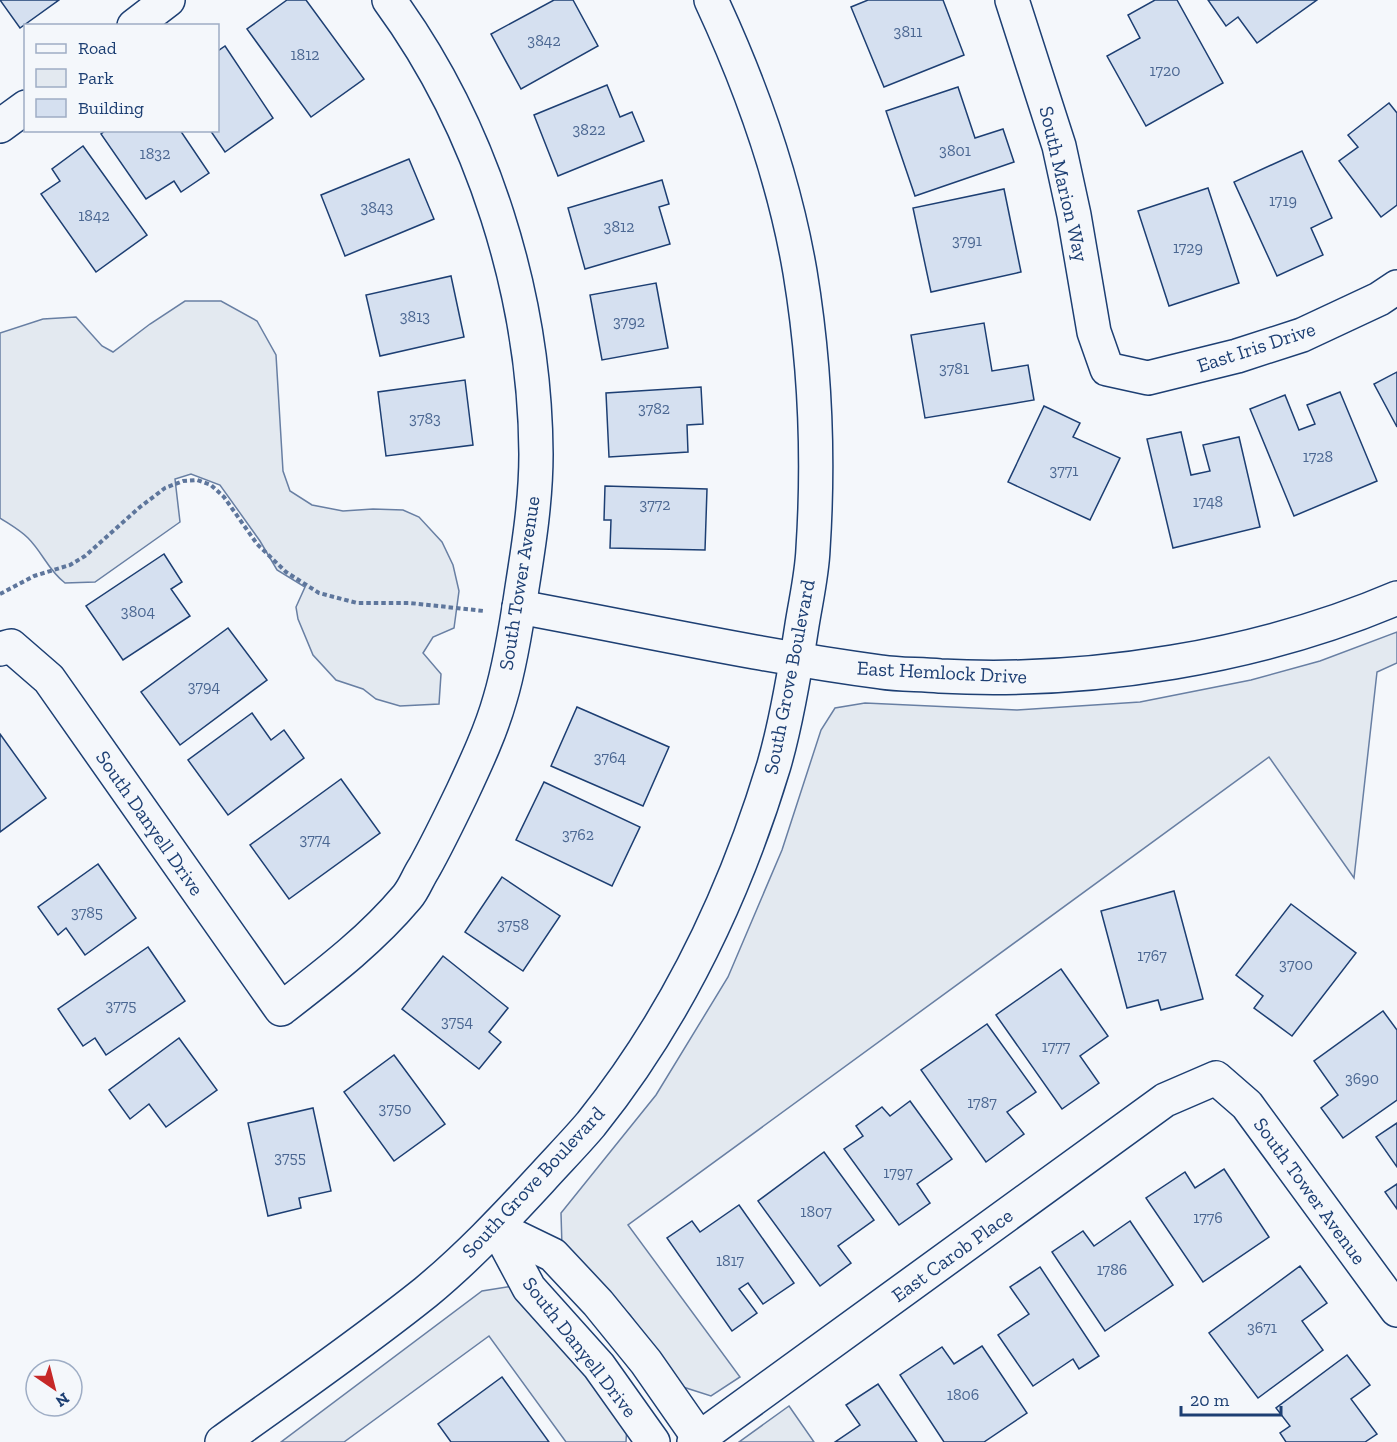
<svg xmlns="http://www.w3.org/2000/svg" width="1397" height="1442" font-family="'Zilla Slab',serif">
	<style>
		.green { fill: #e3e9f0; stroke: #687fa3; stroke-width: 1.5 }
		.building { fill: #d5e0f0; stroke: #1d3f73; stroke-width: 1.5 }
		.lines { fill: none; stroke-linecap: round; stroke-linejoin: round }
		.minor-casing { stroke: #1d3f73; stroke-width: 36 }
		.path { stroke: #5e769c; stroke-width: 4; stroke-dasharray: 4.5 3; stroke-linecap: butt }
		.minor { stroke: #f4f7fb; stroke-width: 33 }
		.labels { text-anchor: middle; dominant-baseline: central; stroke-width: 4.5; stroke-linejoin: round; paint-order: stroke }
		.number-label { font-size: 16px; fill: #4b6792 }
		.street-label { font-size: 20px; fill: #1d3f73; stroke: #f4f7fb }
	</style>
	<rect width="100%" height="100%" fill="#f4f7fb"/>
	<g class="green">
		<path d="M185 301H221L257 321 276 355 283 471 290 491 312 505 343 511 373 509 403 510 419 517 442 542 453 565 459 591 454 628 433 637 423 653 441 674 439 704 400 706 376 699 363 689 336 680 313 655 298 619 296 607 305 587 277 570 260 541 220 485 191 474 175 479 180 522 95 582 65 583C48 570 43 553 28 538 20 530 9 524 0 518V333L43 319 76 317 102 346 113 352 150 324Z"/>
		<polygon points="1397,632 1397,663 1377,672 1354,878 1269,757 628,1225 740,1377 711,1396 680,1386 630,1315 562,1247 561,1213 656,1095 728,977 782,850 821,730 835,708 865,703 1017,710 1140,702 1251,680 1320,661"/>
		<polygon points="513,1286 627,1423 626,1442 566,1442 489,1336 344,1442 281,1442 482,1291"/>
		<polygon points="789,1406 814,1442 739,1442"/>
	</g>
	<g class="building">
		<polygon points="0,0 59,0 20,28"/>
		<polygon points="287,0 306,0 364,79 311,117 247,29"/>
		<polygon points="554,0 573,0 598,46 521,89 491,34"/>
		<polygon points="868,0 943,0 964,55 884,87 851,7"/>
		<polygon points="1155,0 1177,0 1223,83 1146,126 1107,56 1140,38 1128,15"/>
		<polygon points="1208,0 1317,0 1257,43 1238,17 1226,26"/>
		<polygon points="225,46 273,118 225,152 210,130 218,130 218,51"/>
		<polygon points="607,85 620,117 632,112 644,141 558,176 534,115"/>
		<polygon points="958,87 975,138 1003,129 1014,162 915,196 886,111"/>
		<polygon points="1389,103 1397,113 1397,205 1381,217 1339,161 1358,147 1348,135"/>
		<polygon points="106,130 180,130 209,173 181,192 174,181 146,199 101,134"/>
		<polygon points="83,146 147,235 96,272 41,194 60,181 52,169"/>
		<polygon points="1302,151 1332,218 1311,228 1323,255 1277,276 1234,182"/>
		<polygon points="409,159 434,219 345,256 321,195"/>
		<polygon points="662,180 669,204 659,207 670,244 585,269 568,208"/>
		<polygon points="1208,188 1239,283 1169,306 1138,211"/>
		<polygon points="1004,189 1021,272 931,292 913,208"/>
		<polygon points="451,276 464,337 380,356 366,295"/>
		<polygon points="656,283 668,348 602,360 590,295"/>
		<polygon points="984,323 992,371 1028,365 1034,400 925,418 911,335"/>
		<polygon points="1397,372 1397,427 1374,384"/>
		<polygon points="465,380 473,445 386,456 378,392"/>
		<polygon points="701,387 703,424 687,425 688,452 609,457 606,393"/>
		<polygon points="1340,392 1377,481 1294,516 1250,409 1285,395 1299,430 1315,424 1307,405"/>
		<polygon points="1044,406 1080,423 1073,437 1120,458 1090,520 1008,482"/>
		<polygon points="1181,432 1191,475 1210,471 1203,445 1239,437 1260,527 1173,548 1147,439"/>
		<polygon points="605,486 707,489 705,550 610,548 611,520 604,520"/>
		<polygon points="164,554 182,582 171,589 190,616 123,660 86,606"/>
		<polygon points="228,628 267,680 180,745 141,692"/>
		<polygon points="577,707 669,747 643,806 551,766"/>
		<polygon points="252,713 271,740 284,730 304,758 228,815 188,760"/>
		<polygon points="0,734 46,798 0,832"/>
		<polygon points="341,779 380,833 289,899 250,845"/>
		<polygon points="544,782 640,827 612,886 516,840"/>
		<polygon points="98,864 136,918 85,955 66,928 58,935 38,907"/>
		<polygon points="502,877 560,916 523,971 465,932"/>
		<polygon points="1174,891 1203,999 1161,1010 1158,1000 1127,1008 1101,911"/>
		<polygon points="1291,904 1356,953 1292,1036 1254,1008 1263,996 1236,975"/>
		<polygon points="148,947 185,1001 106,1055 95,1038 83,1046 58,1009"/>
		<polygon points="443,956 508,1008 489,1032 501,1042 479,1069 402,1009"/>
		<polygon points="1061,969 1108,1036 1080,1056 1099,1083 1062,1109 996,1015"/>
		<polygon points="1383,1011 1397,1030 1397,1100 1343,1138 1321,1108 1338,1095 1314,1061"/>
		<polygon points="987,1024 1036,1092 1007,1112 1024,1134 986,1162 921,1070"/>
		<polygon points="179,1038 217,1090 166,1127 149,1104 130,1119 109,1090"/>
		<polygon points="394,1055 445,1124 394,1161 344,1092"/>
		<polygon points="910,1101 952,1159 917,1184 930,1203 899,1225 844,1149 863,1136 856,1126 882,1107 890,1116"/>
		<polygon points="313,1108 331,1191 299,1198 301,1208 268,1216 248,1123"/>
		<polygon points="1397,1123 1397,1167 1376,1137"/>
		<polygon points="824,1152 874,1220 838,1246 851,1263 820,1286 758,1201"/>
		<polygon points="1224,1169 1269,1237 1203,1282 1146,1198 1185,1172 1195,1188"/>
		<polygon points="1397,1184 1397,1209 1385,1192"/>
		<polygon points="739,1205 794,1283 763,1304 748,1283 739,1289 757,1313 732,1331 667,1238 692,1221 700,1232"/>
		<polygon points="1130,1221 1173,1285 1105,1331 1052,1252 1083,1231 1094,1246"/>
		<polygon points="1300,1266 1327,1303 1302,1321 1323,1350 1258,1398 1209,1333"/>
		<polygon points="1040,1267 1099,1356 1079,1369 1073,1359 1033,1386 998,1335 1029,1314 1010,1287"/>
		<polygon points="982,1346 1027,1413 984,1442 944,1442 900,1375 942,1347 954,1364"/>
		<polygon points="1347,1355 1370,1385 1351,1399 1377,1434 1365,1442 1286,1442 1280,1433 1290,1426 1276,1408"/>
		<polygon points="502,1377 549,1442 451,1442 438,1424"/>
		<polygon points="878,1384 917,1442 835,1442 860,1425 846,1405"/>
	</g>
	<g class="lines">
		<g class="minor-casing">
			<g id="minor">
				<polyline points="1012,0 1059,146 1074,215 1094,332 1107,369 1148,378 1237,356 1302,335 1379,299 1397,287"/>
				<polyline points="134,26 168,0"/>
				<polyline points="0,126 26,107"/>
				<path d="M519 607C639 629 760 656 881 672 900 675 920 674 940 676 1090 684 1259 657 1397 598"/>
				<path d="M0 649 11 646 49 679 281 1009C326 974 370 941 407 897 414 889 418 877 424 868 438 843 450 818 462 793 476 763 491 731 500 699 510 666 517 622 522 588 529 544 536 499 536 454 535 296 483 128 389 0"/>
				<polyline points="497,1228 553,1255 598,1303 646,1362 699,1438"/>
				<polyline points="497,1228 529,1288 599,1366 653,1442"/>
				<path d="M222 1442C290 1393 360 1345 426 1292 467 1258 504 1219 540 1180 557 1161 575 1143 591 1124 676 1018 735 894 774 765 787 720 795 671 802 625 806 600 812 574 813 549 819 457 815 363 800 272 784 178 751 86 711 0"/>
				<polyline points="694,1442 1165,1100 1216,1078 1247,1105 1397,1310"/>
			</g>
		</g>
		<polyline class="path" points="0,594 34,576 70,565 85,556 140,507 165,488 183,481 197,480 211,485 224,497 257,544 286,572 319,593 357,603 410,603 484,611"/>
		<use href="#minor" class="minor"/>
	</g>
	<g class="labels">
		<g class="number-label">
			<text x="908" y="31">3811</text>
			<text x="544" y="40">3842</text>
			<text x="305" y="54">1812</text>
			<text x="1165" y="70">1720</text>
			<text x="589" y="129">3822</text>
			<text x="955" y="150">3801</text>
			<text x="155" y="153">1832</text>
			<text x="1283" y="200">1719</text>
			<text x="377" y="207">3843</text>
			<text x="94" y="215">1842</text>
			<text x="619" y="226">3812</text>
			<text x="967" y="240">3791</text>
			<text x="1188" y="247">1729</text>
			<text x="415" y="316">3813</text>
			<text x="629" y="321">3792</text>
			<text x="954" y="368">3781</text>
			<text x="654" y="408">3782</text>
			<text x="425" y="418">3783</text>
			<text x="1318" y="456">1728</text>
			<text x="1064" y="470">3771</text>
			<text x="1208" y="501">1748</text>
			<text x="655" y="504">3772</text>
			<text x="138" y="611">3804</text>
			<text x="204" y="686">3794</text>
			<text x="610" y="757">3764</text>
			<text x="578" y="834">3762</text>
			<text x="315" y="839">3774</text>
			<text x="87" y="912">3785</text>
			<text x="513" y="924">3758</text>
			<text x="1152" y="955">1767</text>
			<text x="1296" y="964">3700</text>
			<text x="121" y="1005">3775</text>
			<text x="457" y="1021">3754</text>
			<text x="1056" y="1046">1777</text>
			<text x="1362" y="1078">3690</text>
			<text x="982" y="1102">1787</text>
			<text x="395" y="1108">3750</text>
			<text x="290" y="1157">3755</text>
			<text x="898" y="1172">1797</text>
			<text x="816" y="1211">1807</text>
			<text x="1208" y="1217">1776</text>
			<text x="730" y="1260">1817</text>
			<text x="1112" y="1269">1786</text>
			<text x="1262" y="1327">3671</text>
			<text x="963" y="1394">1806</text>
		</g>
		<g class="street-label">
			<text transform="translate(1064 184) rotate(77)">South Marion Way</text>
			<text transform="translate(1256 347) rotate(-18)">East Iris Drive</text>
			<text transform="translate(519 583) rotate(-81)">South Tower Avenue</text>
			<text transform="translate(942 672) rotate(3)">East Hemlock Drive</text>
			<text transform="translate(789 677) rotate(-79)">South Grove Boulevard</text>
			<text transform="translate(150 823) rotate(55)">South Danyell Drive</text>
			<text transform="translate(533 1182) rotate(-47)">South Grove Boulevard</text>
			<text transform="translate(1310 1191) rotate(54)">South Tower Avenue</text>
			<text transform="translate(952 1255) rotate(-36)">East Carob Place</text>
			<text transform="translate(580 1347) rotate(52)">South Danyell Drive</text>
		</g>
	</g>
	<rect x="24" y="24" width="195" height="108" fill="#f4f7fb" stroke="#9eadc5" stroke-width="1.5"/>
	<rect x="36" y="44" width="30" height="9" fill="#f4f7fb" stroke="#9eadc5" stroke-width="1.5"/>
	<text x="78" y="54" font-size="18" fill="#1d3f73">Road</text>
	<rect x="36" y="69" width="30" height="18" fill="#e3e9f0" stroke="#9eadc5" stroke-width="1.5"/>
	<text x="78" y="84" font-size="18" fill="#1d3f73">Park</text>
	<rect x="36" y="99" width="30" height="18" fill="#d5e0f0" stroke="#9eadc5" stroke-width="1.5"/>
	<text x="78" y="114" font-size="18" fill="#1d3f73">Building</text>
	<g transform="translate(54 1388) rotate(145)"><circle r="28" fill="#f4f7fb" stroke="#9eadc5" stroke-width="1.5"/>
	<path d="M0-4.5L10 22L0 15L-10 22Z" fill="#c62828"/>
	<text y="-9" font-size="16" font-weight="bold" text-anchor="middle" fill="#1d3f73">N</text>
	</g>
	<path d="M1181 1406v9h100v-9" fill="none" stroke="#1d3f73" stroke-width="3"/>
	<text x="1190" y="1406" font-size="18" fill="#1d3f73" stroke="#f4f7fb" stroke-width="4.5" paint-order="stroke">20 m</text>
</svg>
